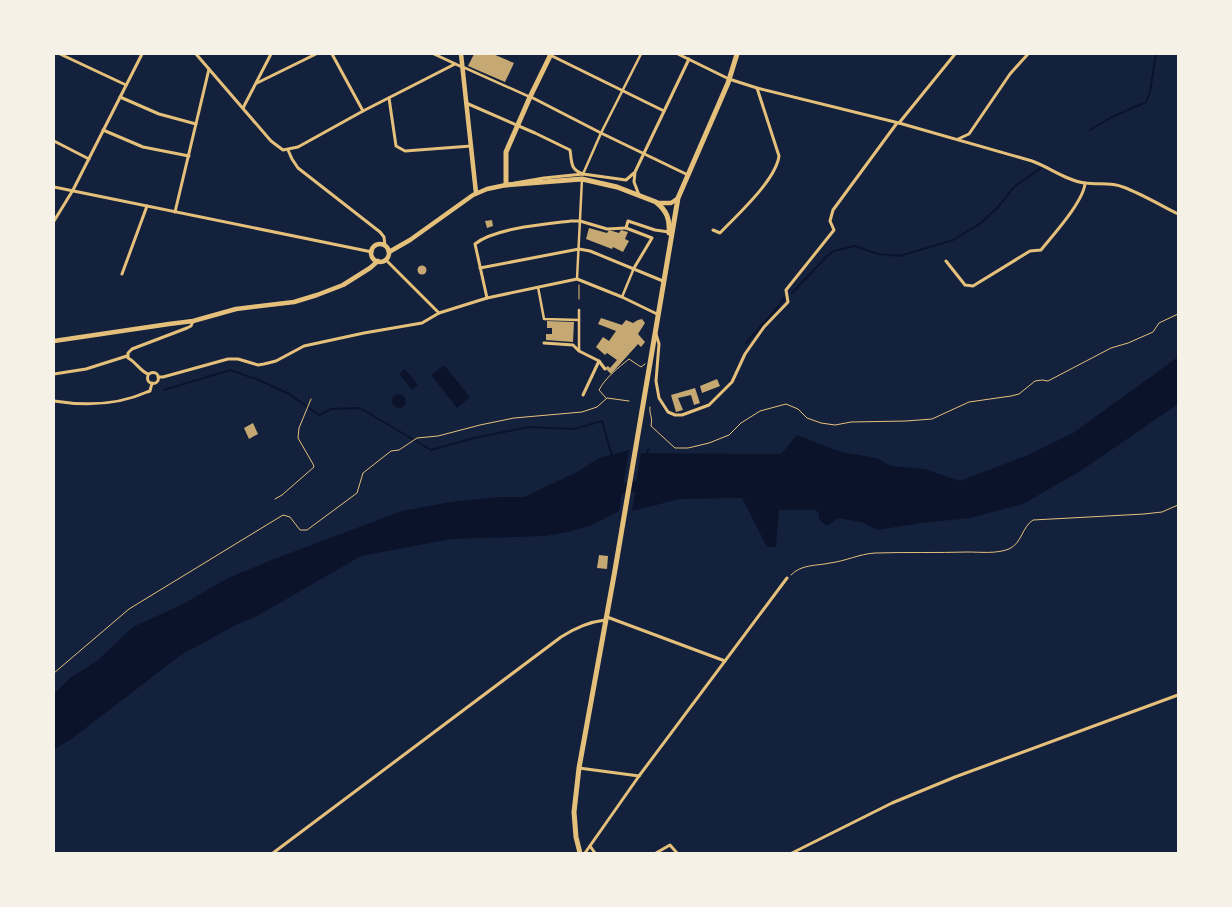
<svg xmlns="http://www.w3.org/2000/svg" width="1232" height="907" font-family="Helvetica,sans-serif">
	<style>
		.water { fill: #0b132b }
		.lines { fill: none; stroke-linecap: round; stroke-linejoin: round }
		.stream { stroke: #0b132b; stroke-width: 2 }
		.river { stroke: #0b132b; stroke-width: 10 }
		.building { fill: #c6a872 }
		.path { stroke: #e5c07b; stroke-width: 1 }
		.pedestrian { stroke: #e5c07b; stroke-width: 2.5 }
		.minor { stroke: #e5c07b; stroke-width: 3 }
		.secondary { stroke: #e5c07b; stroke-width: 4.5 }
		.primary { stroke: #e5c07b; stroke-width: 5 }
	</style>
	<rect width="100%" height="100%" fill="#14213d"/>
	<g class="water">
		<polygon points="1178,357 1178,404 1082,470 1023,504 970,518 922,523 877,530 864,523 839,518 828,525 825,525 819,519 819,514 816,510 779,510 776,547 767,547 742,498 680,499 632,511 641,453 781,454 797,435 841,452 877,458 891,466 925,469 960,481 1028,455 1073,433"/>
		<polygon points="444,365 470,397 457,408 431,375"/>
		<polygon points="405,369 418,385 412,390 399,374"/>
		<circle cx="399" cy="401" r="7"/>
		<polygon points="629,450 619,511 592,525 568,532 546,536 451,539 361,556 257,616 234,626 181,655 74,737 54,750 54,694 70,678 98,660 133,627 185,603 228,578 274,559 402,511 451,502 499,497 524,497 577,472 599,458"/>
	</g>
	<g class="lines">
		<g class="stream">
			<polyline points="1090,130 1110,118 1146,102 1150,92 1156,54"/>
			<polyline points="792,293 827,256 834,251 855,246 878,254 900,256 953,240 981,223 998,207 1014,187 1041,168"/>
			<polyline points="746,343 778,307 784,298"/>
			<polyline points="164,390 230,370 259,380 289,394 319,415 331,409 360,408 431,450 474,438 529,427 574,429 602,421 612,456"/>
			<polyline points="646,454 649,449"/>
		</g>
		<polyline class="river" points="610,491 648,484"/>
	</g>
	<g class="building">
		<polygon points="474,54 493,54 514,63 505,82 468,66"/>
		<polygon points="492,220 493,226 487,228 485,221"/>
		<polygon points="589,228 607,233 609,230 619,233 621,230 628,232 625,239 629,241 623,252 613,247 612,249 586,239"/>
		<circle cx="422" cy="270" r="4.5"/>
		<polygon points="601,318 622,325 626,320 633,323 638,320 642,319 645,323 638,334 645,342 641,347 638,344 611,374 605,368 608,366 610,368 617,360 607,353 605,355 596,347 603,337 609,341 616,331 598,324"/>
		<polygon points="547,321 574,322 573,342 546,340 546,334 552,334 552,328 547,328"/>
		<polygon points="717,379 720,386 702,393 700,386"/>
		<polygon points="695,388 700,403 694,405 691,395 678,398 683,410 676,412 671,395"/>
		<polygon points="253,423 258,434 249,439 244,428"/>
		<polygon points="599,555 608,556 607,569 597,568"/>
	</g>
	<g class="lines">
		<g class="path">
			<polyline points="579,285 579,299"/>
			<path d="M606 398 599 390C605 378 618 368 629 359L641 367 645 364"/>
			<path d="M650 407C649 415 653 416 651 426L675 448H688L709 443 729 435 741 423 760 411 786 404 798 409 807 418 821 423 835 425 851 422 906 421 932 419 969 402 1011 396 1019 394 1035 381 1042 380 1048 381 1111 348 1128 343 1153 332 1159 323 1178 314"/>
			<polyline points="275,499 282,495 314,467 313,464 298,438 299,428 311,399"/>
			<path d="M791 575C801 564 817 566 830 563 846 561 859 554 875 553 906 552 937 553 967 552 981 552 996 554 1009 549 1022 543 1022 527 1033 520L1144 514 1162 512 1178 505"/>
			<polyline points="54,673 129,609 283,515 290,517 300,530 307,530 357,493 363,473 391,451 399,450 417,438 438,436 480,425 514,418 582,412 597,407 607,398 629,401"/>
		</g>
		<g class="pedestrian">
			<polyline points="463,67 530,97"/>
			<polyline points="583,174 601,133 641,54"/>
			<polyline points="577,279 582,179"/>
			<polyline points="538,287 544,319 579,320"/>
			<polyline points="622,297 634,268"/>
			<polyline points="579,310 579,351"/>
		</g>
		<g class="minor">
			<polyline points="60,54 126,85"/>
			<polyline points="196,54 271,141 283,150 298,147 363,111 455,64"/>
			<polyline points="332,54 363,111"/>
			<polyline points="434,54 462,67"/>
			<polyline points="548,54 664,111"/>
			<path d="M678 54 729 79 757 88 899 123 1032 161C1049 167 1067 181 1085 183 1098 185 1111 182 1123 187 1142 194 1160 205 1178 214"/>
			<polyline points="257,83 316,54"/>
			<polyline points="120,97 159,114 196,124"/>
			<polyline points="531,97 601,133 688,175"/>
			<polyline points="389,98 396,146 405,151 471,146"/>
			<path d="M466 103 535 133 570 150C572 163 570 169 583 174"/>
			<polyline points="243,108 271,54"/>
			<polyline points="899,123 955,54"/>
			<polyline points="103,130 143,147 189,156"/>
			<polyline points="958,139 969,134 1010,74 1028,54"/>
			<polyline points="54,141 89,159"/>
			<polyline points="288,150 292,159 298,168 380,232 384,237 385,246"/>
			<polyline points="515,183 544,178 583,174 626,180 634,173"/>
			<polyline points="54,187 372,252"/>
			<polyline points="639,195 634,182 635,172 689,59"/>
			<polyline points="175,212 209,69"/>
			<polyline points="54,221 73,190 142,54"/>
			<path d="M713 230 720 233C737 215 776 180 779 156L757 88"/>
			<polyline points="386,260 439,313"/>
			<path d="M946 261 965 285 973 286 1030 251 1041 250C1053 235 1084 201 1085 183"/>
			<polyline points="480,268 579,249 590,251 663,281"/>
			<polyline points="634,268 652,238 626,228 628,221 655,230 669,232"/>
			<polyline points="122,274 147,206"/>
			<path d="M487 298 475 244C495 228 546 224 571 221H580L607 229 626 228"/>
			<polyline points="656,334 659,344 656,381 659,398 668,412 675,415 682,415 709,405 732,382 745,354 764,327 788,302 786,290 834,230 830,221 833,210 897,123"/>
			<polyline points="544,343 573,345 579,351 599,361 605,369"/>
			<circle cx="153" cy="378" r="5.5"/>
			<polyline points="54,374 86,369 127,356"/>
			<path d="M148 374C140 371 136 362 128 358V353L132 349 187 328 191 326 193 321"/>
			<polyline points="158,377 163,377 228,359 238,359 258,365 264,364 276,361 304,346 364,333 422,323 439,313 487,298 577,279 622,297 657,314"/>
			<polyline points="583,395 599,361"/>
			<path d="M54 401C85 406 118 405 147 392L150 391 152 383"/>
			<polyline points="607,617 725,661"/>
			<polyline points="579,768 639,776"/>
			<polyline points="590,846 595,853"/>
			<path d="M273 853 561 637C575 628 588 622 605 620"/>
			<polyline points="585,853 639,776 787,578"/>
			<polyline points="656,853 670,845 677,853"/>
			<polyline points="792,853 892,803 955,777 1178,695"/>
		</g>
		<g class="secondary">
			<polyline points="461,54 476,193"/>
			<polyline points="657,203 671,203 677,199"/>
			<circle cx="380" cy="253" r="9"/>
			<polyline points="389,252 410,240 473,195 487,189 506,185"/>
			<polyline points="54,341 169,324 193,321 236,309 294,302 317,295 343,285 370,268 378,261"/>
		</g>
		<g class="primary">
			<path d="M551 54 530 97 506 152V185L582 179 617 187 656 202C667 211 670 219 669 233"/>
			<polyline points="580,853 576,837 574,812 579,768 615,570 678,198 728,83 737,54"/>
		</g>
	</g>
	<rect width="1232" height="907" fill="none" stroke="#f6f1e7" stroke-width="110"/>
</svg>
